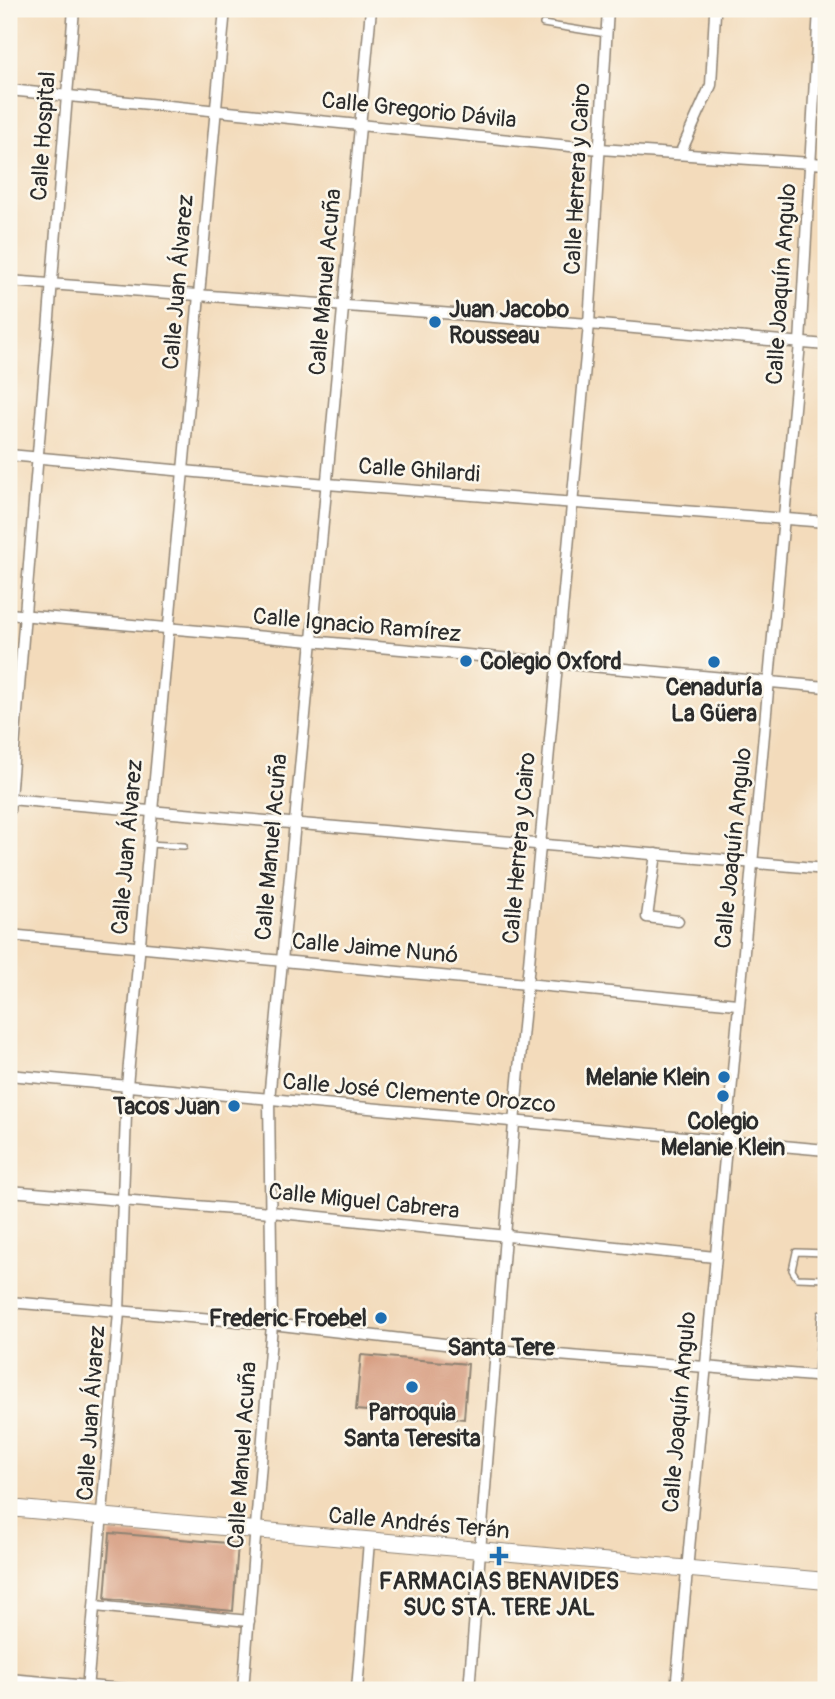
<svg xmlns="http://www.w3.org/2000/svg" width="835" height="1699" font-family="Pangolin,sans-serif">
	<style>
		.building { fill: #d79d81 }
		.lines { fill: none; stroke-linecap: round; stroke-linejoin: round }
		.lane-casing { stroke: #8f8373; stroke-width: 8 }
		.street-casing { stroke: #8f8373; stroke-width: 13 }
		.secondary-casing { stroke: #8f8373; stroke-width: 18 }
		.lane { stroke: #fff; stroke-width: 5 }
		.street { stroke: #fff; stroke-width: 10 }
		.secondary { stroke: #fff; stroke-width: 16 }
		.poi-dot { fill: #1f6fb2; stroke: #fbf7ec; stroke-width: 2.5 }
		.labels { text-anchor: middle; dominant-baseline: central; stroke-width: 5; stroke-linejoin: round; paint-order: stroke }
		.street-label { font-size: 23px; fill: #2b2b2b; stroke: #fbf7ec }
		.poi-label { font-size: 23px; font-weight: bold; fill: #2b2b2b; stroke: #fbf7ec }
		.neighbourhood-label { font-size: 24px; font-weight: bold; fill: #2b2b2b; stroke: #fbf7ec }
	</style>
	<rect width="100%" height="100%" fill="#fbf7ec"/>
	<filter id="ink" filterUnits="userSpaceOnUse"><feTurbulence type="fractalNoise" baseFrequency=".0143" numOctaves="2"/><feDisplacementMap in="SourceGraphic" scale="14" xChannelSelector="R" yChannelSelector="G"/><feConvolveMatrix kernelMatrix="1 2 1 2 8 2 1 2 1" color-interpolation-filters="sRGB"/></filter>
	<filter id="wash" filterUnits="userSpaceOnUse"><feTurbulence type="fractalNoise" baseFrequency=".00686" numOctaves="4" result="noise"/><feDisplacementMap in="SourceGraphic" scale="28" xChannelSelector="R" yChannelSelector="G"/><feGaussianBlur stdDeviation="1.57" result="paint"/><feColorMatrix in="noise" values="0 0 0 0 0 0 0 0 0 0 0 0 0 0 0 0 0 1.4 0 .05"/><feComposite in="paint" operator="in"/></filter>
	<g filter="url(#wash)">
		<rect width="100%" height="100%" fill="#f3dbbb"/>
		<g id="blocks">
			<g class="building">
				<polygon points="361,1355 468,1364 464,1419 356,1410"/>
				<polygon points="110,1533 238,1544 233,1611 105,1599"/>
			</g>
		</g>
	</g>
	<g filter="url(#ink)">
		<use href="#blocks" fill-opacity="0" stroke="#8f8373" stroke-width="2"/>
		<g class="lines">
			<g class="lane-casing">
				<g id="lane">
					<polyline points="543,24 606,34"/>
					<polyline points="148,844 184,846"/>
					<polyline points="826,1253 796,1252 792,1270 797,1278 826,1279"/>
					<polyline points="817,1376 821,1314"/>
				</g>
			</g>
			<g class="street-casing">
				<g id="street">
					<polyline points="9,90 600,149 826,164"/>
					<polyline points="680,154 711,85 715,13"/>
					<polyline points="9,281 589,324 826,345"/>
					<polyline points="9,455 327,484 826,522"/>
					<polyline points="9,614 826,687"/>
					<polyline points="9,799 826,869"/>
					<polyline points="9,811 74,9"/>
					<polyline points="656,854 647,917 678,921"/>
					<polyline points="9,935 737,1004"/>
					<polyline points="9,1075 826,1150"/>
					<polyline points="9,1191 271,1212 715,1257"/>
					<polyline points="9,1302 272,1324 496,1350 826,1377"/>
					<polyline points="95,1606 249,1621"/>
					<polyline points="9,1679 134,1690"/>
					<polyline points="87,1690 119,1312 127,1086 225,9"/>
					<polyline points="243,1690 272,1324 269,1100 371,9"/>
					<polyline points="357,1690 369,1541"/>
					<polyline points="469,1690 514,1123 589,324 608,9"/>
					<polyline points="676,1690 800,343 819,9"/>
				</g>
			</g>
			<g class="secondary-casing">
				<polyline id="secondary" points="9,1508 826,1581"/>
			</g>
			<use href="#lane" class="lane"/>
			<use href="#street" class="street"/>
			<use href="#secondary" class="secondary"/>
		</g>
	</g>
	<g class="poi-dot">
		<circle cx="435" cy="322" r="7"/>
		<circle cx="466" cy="661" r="7"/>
		<circle cx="714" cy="662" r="7"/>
		<circle cx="724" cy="1077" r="7"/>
		<circle cx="723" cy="1096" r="7"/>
		<circle cx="234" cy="1106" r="7"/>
		<circle cx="381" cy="1318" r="7"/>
		<circle cx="412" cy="1387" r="7"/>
		<path d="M495.5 1545.5h7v7h7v7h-7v7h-7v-7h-7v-7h7z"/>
	</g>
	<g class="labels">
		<g class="street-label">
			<text transform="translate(419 110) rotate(6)">Calle Gregorio Dávila</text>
			<text transform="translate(43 136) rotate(-86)">Calle Hospital</text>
			<text transform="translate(577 179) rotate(-87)">Calle Herrera y Cairo</text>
			<text transform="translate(178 282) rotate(-85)">Calle Juan Álvarez</text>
			<text transform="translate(325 282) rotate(-85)">Calle Manuel Acuña</text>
			<text transform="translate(781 284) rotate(-86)">Calle Joaquín Angulo</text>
			<text transform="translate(419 470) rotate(4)">Calle Ghilardi</text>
			<text transform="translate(357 625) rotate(5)">Calle Ignacio Ramírez</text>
			<text transform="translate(127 847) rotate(-85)">Calle Juan Álvarez</text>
			<text transform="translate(271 847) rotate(-85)">Calle Manuel Acuña</text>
			<text transform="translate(519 848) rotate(-85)">Calle Herrera y Cairo</text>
			<text transform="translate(733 848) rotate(-84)">Calle Joaquín Angulo</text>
			<text transform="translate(375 948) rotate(5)">Calle Jaime Nunó</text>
			<text transform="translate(419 1093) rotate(5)">Calle José Clemente Orozco</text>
			<text transform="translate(364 1201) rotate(6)">Calle Miguel Cabrera</text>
			<text transform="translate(679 1412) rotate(-85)">Calle Joaquín Angulo</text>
			<text transform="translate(91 1413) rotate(-86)">Calle Juan Álvarez</text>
			<text transform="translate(242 1455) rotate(-86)">Calle Manuel Acuña</text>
			<text transform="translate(419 1523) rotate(5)">Calle Andrés Terán</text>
		</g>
		<g class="poi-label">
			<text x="449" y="309" text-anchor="start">Juan Jacobo<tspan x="449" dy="26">Rousseau</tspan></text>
			<text x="480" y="661" text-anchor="start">Colegio Oxford</text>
			<text x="714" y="687">Cenaduría<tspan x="714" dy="26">La Güera</tspan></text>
			<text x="710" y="1077" text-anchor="end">Melanie Klein</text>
			<text x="220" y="1106" text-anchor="end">Tacos Juan</text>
			<text x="723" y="1121">Colegio<tspan x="723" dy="26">Melanie Klein</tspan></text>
			<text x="367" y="1318" text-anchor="end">Frederic Froebel</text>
			<text x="412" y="1412">Parroquia<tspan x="412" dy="26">Santa Teresita</tspan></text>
			<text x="499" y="1581">FARMACIAS BENAVIDES<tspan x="499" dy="26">SUC STA. TERE JAL</tspan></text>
		</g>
		<g class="neighbourhood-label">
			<text x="501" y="1347">Santa Tere</text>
		</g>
	</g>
	<rect width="835" height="1699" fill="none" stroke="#fbf7ec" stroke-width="35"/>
</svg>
